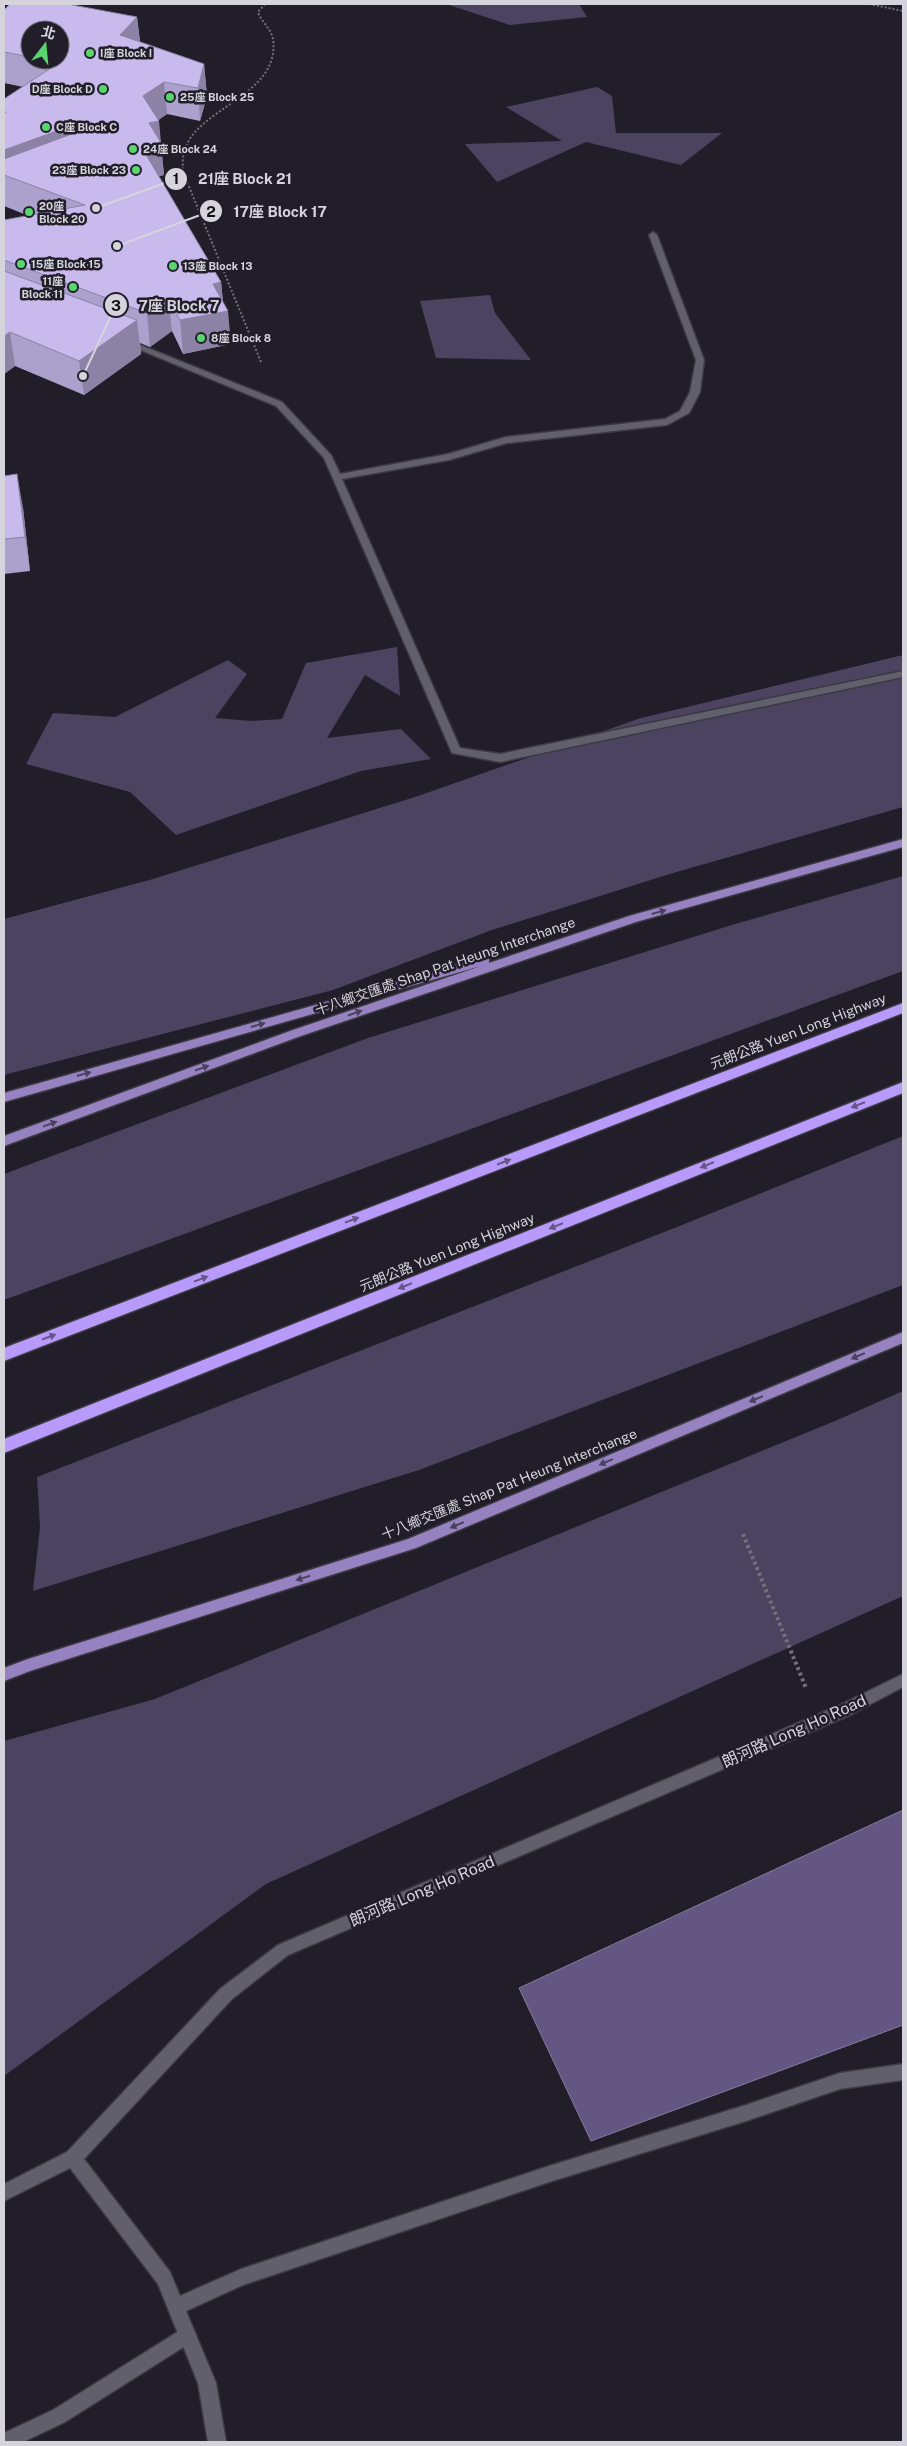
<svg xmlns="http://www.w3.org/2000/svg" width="907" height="2446" font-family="'Public Sans','Noto Sans TC',sans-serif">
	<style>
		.green { fill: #4b435f }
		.water { fill: #635683; stroke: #857c9d }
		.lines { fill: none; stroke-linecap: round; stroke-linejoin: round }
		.lane-casing { stroke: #3b3942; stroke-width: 3 }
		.street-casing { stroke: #3b3942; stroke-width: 3 }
		.primary-casing { stroke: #3b3942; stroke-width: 3 }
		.highway-casing { stroke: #3b3942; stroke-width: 3 }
		.path-far1 { stroke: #73707a; stroke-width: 2; stroke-dasharray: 2 2; stroke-linecap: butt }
		.path { stroke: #73707a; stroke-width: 4; stroke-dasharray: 3 3; stroke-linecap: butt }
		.lane { fill: #625f6c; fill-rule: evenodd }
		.street { fill: #625f6c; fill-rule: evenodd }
		.primary { fill: #9682c1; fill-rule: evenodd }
		.highway { fill: #b89afa; fill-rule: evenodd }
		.wall { fill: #aca0cc; fill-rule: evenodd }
		.shaded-wall { fill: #8c82a6 }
		.building { fill: #c8baed; stroke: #8c82a6 }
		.oneway { fill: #4a415e }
		.oneway2 { fill: #655687 }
		.poi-dot { fill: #58d56f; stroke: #211e29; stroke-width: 2 }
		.labels { text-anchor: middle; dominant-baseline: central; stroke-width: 5; stroke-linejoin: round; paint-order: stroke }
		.far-poi-label { font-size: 11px; font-weight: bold; fill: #d5d3db; stroke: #211e29; text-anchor: start }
		.street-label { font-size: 14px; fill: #d5d3db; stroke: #211e29 }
		.near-street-label { font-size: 16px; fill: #d5d3db; stroke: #211e29 }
		.leader { fill: none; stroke: #d5d3db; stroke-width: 2 }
		.callout-dot { fill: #d5d3db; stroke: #211e29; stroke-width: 2 }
		.mark-label { font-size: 15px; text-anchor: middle; font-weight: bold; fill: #111 }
		.callout-label { font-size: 15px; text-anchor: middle; font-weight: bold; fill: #d5d3db; stroke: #211e29; stroke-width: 5; stroke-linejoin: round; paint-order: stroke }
	</style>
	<rect width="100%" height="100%" fill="#211e29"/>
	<g class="green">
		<polygon points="446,4 579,4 587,17 510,25"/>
		<polygon points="597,87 612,96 616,133 722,133 681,165 586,142 497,182 465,144 562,141 506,107"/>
		<polygon points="490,295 495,313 531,360 436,358 420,301"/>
		<polygon points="397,647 400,696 365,675 327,738 401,729 431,759 361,771 176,835 130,792 26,764 53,713 115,717 228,660 247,674 215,718 252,721 282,719 306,663"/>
		<polygon points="903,655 903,807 673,873 492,930 333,990 4,1075 4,919 153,879 418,796 641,718"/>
		<polygon points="903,876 903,971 4,1300 4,1174 368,1038 735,924"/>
		<polygon points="903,1136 903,1285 419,1470 33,1591 40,1527 37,1477 677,1227"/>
		<polygon points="903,1391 903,1596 266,1884 4,2076 4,1741 155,1699 835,1421"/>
	</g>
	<polygon class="water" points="903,1810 903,2025 591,2141 519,1988"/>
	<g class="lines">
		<g class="lane-casing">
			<polygon id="lane" points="187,2326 193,2329 196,2335 193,2341 65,2422 23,2442 4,2442 4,2433 53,2410"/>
		</g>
		<g class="street-casing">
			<g id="street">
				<polygon points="653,232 657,235 704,360 700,392 689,413 667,425 507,443 449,460 342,479 460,748 500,754 903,671 903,677 500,762 452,753 324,458 276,406 121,342 128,340 282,402 331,455 340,474 448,454 506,437 665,419 680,411 690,392 696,360 649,235"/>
				<polygon points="903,1674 903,1687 850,1715 288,1955 232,1999 84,2159 170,2272 180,2296 241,2269 549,2166 746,2105 840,2073 903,2064 903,2080 840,2089 746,2121 549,2182 243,2285 186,2311 216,2383 226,2442 208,2442 198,2383 158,2284 70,2168 4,2201 4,2184 67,2152 220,1989 278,1945 840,1705"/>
			</g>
		</g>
		<g class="primary-casing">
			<g id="primary">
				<polygon points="903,839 903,847 636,922 298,1037 4,1146 4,1136 290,1031 481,966 4,1102 4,1093 485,957 489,958 489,963 629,916"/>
				<polygon points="903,1332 903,1343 416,1548 30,1671 4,1681 4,1668 28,1659 408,1539"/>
			</g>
		</g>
		<g class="highway-casing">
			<g id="highway">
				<polygon points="903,1003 903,1013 4,1361 4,1348"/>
				<polygon points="903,1082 903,1093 4,1453 4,1439"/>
			</g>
		</g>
		<g class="path-far1">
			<polyline points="869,4 903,11"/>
			<path d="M261 362 183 172C183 166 182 159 184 153 193 108 281 97 273 39 271 28 261 22 258 12L265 4"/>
		</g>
		<polyline class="path" points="743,1534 806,1688"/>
		<use href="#lane" class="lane"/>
		<use href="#street" class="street"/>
		<use href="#primary" class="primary"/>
		<use href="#highway" class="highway"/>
	</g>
	<g class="wall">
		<path d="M4 10 137 17 140 42 204 64 207 96 200 121 167 114 158 120 164 175 159 176 221 282 223 302 231 344 183 354 172 331 150 347 140 343 141 354 84 395 15 366 4 374V220L29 216 4 206V99L23 87 4 83ZM30 30 60 60H30Z"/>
		<polygon points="4,476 23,508 30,571 4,574"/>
	</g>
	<g class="shaded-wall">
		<polygon points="137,17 141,49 120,35"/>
		<polygon points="204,64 207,96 200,121 198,88"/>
		<polygon points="164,82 167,114 156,122 159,121 164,175 145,179 141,146 143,96"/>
		<polygon points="76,124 81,157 4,175 4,150"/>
		<polygon points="221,282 224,312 228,311 231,344 183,354 180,320 213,284"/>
		<polygon points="168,298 172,331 150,347 147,313"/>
		<polygon points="137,320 141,354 84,395 79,361"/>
		<polygon points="10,332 15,366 4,374 4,336"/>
		<polygon points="17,474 23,508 30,571 25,537"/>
	</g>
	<g class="building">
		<polygon points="10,4 67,4 137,17 120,35 204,64 198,88 164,82 143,96 159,121 149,123 161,143 141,146 221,282 213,284 228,311 180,320 168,298 147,313 4,260 4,220 85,205 4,175 4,159 85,129 76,124 4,150 4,113 6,112 4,112 4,99 60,62 48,60 60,60 60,30 30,30 30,57 4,52 4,10"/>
		<polygon points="4,271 137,320 79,361 10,332 4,336"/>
		<polygon points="17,474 25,537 4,539 4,476"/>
	</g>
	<defs><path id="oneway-solid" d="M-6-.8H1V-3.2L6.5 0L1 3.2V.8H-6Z" transform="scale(1.25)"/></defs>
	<g class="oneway">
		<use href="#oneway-solid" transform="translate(659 912) rotate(-16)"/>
		<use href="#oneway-solid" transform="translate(355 1013) rotate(-19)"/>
		<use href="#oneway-solid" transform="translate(258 1025) rotate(-16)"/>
		<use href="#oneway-solid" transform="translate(202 1068) rotate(-20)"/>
		<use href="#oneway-solid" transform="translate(84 1074) rotate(-16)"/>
		<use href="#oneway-solid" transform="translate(50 1124) rotate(-20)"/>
		<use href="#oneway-solid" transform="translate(858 1356) rotate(157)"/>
		<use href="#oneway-solid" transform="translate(756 1399) rotate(157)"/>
		<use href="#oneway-solid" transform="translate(606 1462) rotate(157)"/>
		<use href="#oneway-solid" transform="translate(457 1525) rotate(157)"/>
		<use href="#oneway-solid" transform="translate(303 1578) rotate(163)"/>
	</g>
	<g class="oneway2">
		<use href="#oneway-solid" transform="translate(858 1105) rotate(158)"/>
		<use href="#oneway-solid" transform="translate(504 1162) rotate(-21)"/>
		<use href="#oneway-solid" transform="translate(707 1165) rotate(158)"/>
		<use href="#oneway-solid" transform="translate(352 1220) rotate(-21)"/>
		<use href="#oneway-solid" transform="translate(556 1226) rotate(158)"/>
		<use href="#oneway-solid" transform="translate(201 1279) rotate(-21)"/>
		<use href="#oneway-solid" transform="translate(405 1286) rotate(158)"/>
		<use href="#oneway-solid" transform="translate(49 1337) rotate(-21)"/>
	</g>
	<g class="poi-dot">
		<circle cx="90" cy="53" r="5"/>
		<circle cx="103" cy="89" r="5"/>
		<circle cx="170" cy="97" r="5"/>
		<circle cx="46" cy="127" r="5"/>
		<circle cx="133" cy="149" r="5"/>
		<circle cx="136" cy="170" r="5"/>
		<circle cx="29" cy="212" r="5"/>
		<circle cx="21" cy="264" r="5"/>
		<circle cx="173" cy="266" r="5"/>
		<circle cx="73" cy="287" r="5"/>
		<circle cx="201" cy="338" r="5"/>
	</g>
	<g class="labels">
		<g class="far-poi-label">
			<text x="100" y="53">I座 Block I</text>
			<text x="93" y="89" text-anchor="end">D座 Block D</text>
			<text x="180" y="97">25座 Block 25</text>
			<text x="56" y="127">C座 Block C</text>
			<text x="143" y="149">24座 Block 24</text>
			<text x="126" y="170" text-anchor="end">23座 Block 23</text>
			<text x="39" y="206">20座<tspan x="39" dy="13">Block 20</tspan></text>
			<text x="31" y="264">15座 Block 15</text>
			<text x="183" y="266">13座 Block 13</text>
			<text x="63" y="281" text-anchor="end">11座<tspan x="63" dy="13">Block 11</tspan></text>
			<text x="211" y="338">8座 Block 8</text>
		</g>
		<g class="street-label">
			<text transform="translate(445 966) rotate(-19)">十八鄉交匯處 Shap Pat Heung Interchange</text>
			<text transform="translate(798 1031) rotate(-21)">元朗公路 Yuen Long Highway</text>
			<text transform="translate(447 1252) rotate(-22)">元朗公路 Yuen Long Highway</text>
			<text transform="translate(509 1484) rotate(-22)">十八鄉交匯處 Shap Pat Heung Interchange</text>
		</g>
		<g class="near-street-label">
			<text transform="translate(794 1731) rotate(-24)">朗河路 Long Ho Road</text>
			<text transform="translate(422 1891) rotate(-23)">朗河路 Long Ho Road</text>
		</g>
	</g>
	<path class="leader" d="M96 208L176 179M117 246L211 211M83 376L116 305"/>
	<g class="callout-dot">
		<circle cx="96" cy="208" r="5"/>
		<circle cx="117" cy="246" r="5"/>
		<circle cx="83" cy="376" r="5"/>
		<circle cx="176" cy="179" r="12"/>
		<circle cx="211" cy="211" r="12"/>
		<circle cx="116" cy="305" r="12"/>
	</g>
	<g class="mark-label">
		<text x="176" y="184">1</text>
		<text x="211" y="217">2</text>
		<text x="116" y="311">3</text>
	</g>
	<g class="callout-label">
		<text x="245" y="184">21座 Block 21</text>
		<text x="280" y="217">17座 Block 17</text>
		<text x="179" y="311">7座 Block 7</text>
	</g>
	<rect width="907" height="2446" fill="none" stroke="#d5d3db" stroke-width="10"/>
	<g transform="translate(45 45) rotate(16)"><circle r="24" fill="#211e29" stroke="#696670"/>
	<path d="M0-4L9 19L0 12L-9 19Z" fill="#58d56f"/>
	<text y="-8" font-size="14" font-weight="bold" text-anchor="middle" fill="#d5d3db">北</text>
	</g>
</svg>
